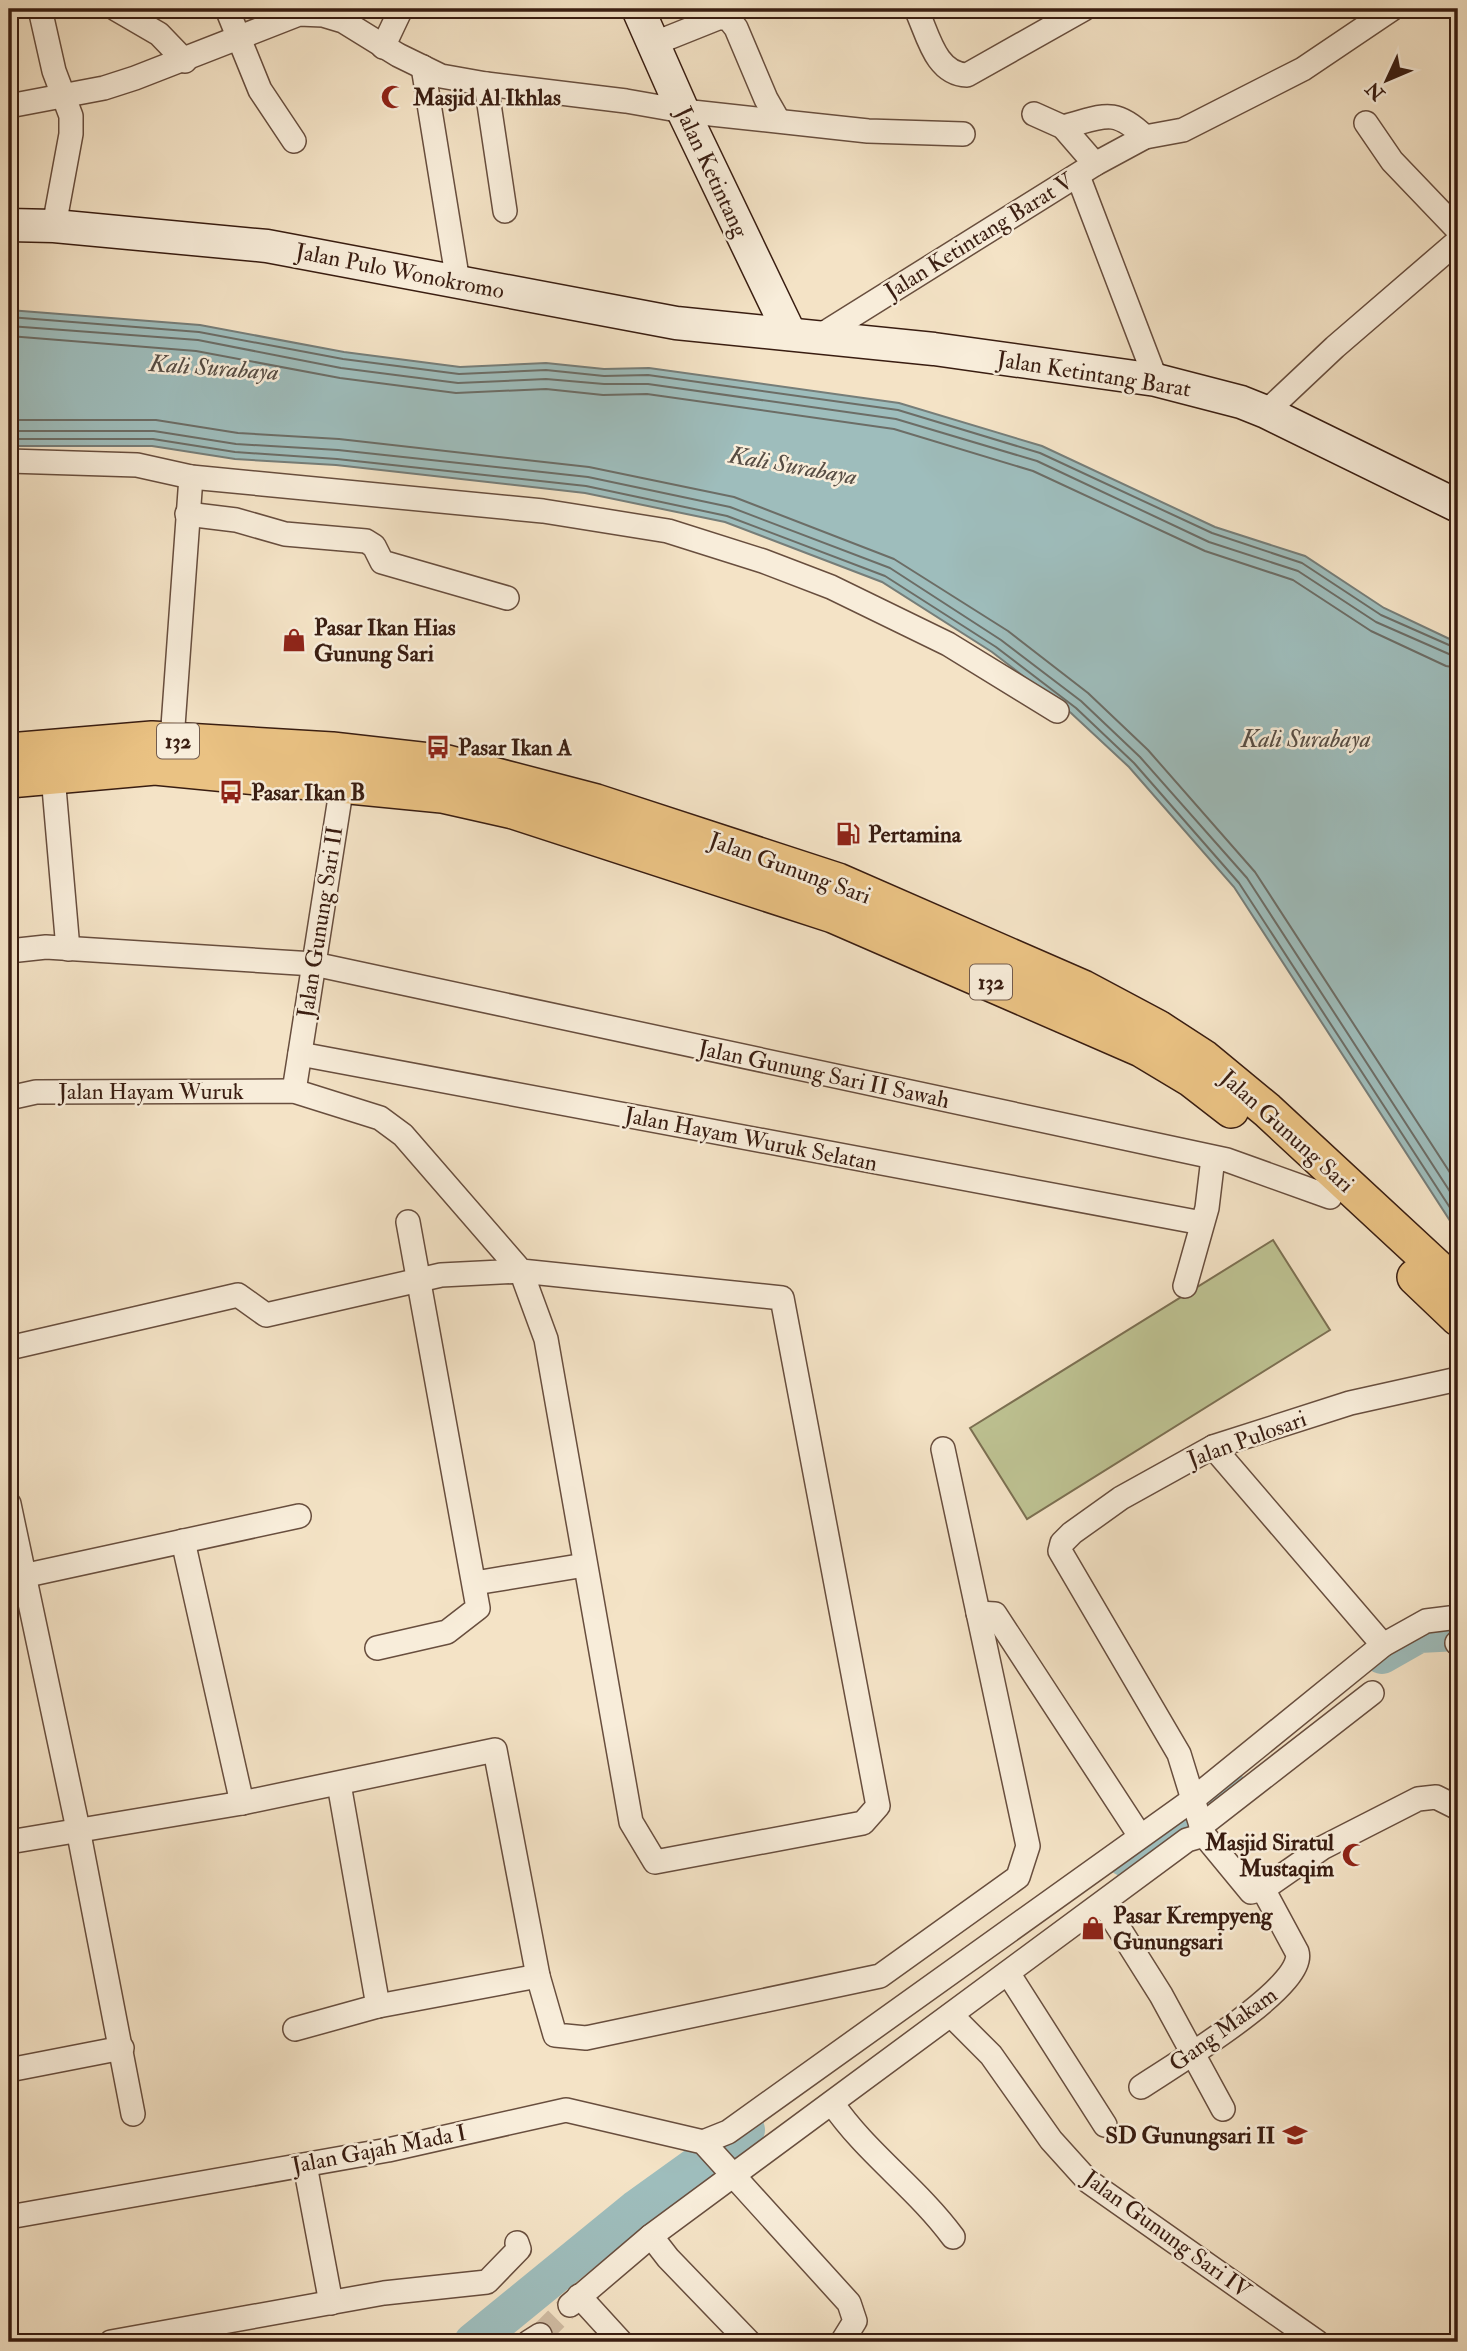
<svg xmlns="http://www.w3.org/2000/svg" width="1467" height="2351" font-family="'IM FELL Double Pica',serif">
	<style>
		.green { fill: #bec393; stroke: #7c7052; stroke-width: 2 }
		.water { fill: #9ebdbc; stroke: #767d78; stroke-width: 2 }
		.lines { fill: none; stroke-linecap: round; stroke-linejoin: round }
		.shore { stroke: #6c6d66; stroke-width: 2 }
		.river { stroke: #9ebdbc; stroke-width: 38 }
		.street-tunnel { stroke: #cfbba2; stroke-width: 23; stroke-dasharray: 23 11; stroke-linecap: butt }
		.street-casing { stroke: #684e3e; stroke-width: 26 }
		.secondary-casing { stroke: #391d11; stroke-width: 35 }
		.primary-casing { stroke: #391d11; stroke-width: 38 }
		.street { stroke: #f8edda; stroke-width: 23 }
		.secondary { stroke: #f8edda; stroke-width: 32 }
		.primary { stroke: #eac283; stroke-width: 35 }
		.labels { text-anchor: middle; dominant-baseline: central; stroke-width: 5; stroke-linejoin: round; paint-order: stroke }
		.shield { fill: #f8edda; stroke: #725b4d; stroke-width: 2 }
		.shield-label { font-size: 21px; font-weight: bold; fill: #391d11 }
		.poi-label { font-size: 23px; font-weight: bold; fill: #391d11; stroke: #f8edda; text-anchor: start }
		.street-label { font-size: 23px; fill: #391d11; stroke: #f8edda }
		.water-label { font-size: 24px; font-style: italic; fill: #574d44; stroke: #f8edda }
	</style>
	<rect width="100%" height="100%" fill="#f4e3c6"/>
	<filter id="stains"><feTurbulence type="fractalNoise" baseFrequency=".00286" numOctaves="4"/><feColorMatrix values="0 0 0 0 .2 0 0 0 0 .09 0 0 0 0 .02 0 0 0 .5 -.17"/></filter>
	<radialGradient id="worn" r=".72"><stop offset=".6" stop-color="#630" stop-opacity="0"/><stop offset="1" stop-color="#630" stop-opacity=".3"/></radialGradient>
	<polygon class="green" points="1273,1240 1330,1330 1027,1519 970,1428"/>
	<polygon class="water" points="9,310 200,325 344,352 460,367 546,363 604,369 649,368 899,403 1042,446 1215,527 1305,556 1384,608 1458,643 1458,1233 1234,887 1129,767 1071,713 992,652 882,582 725,522 585,493 336,465 235,459 152,446 9,446"/>
	<g class="lines">
		<g class="shore">
			<polyline points="9,317 199,332 343,359 459,374 546,370 604,376 648,375 898,410 1040,453 1212,533 1302,563 1381,615 1458,649"/>
			<polyline points="9,326 198,340 341,368 458,383 546,379 604,384 648,384 896,419 1037,461 1209,542 1298,571 1376,622 1458,658"/>
			<polyline points="9,336 196,351 340,378 456,393 546,389 603,395 647,394 894,429 1033,471 1205,551 1293,580 1371,631 1446,666 1458,668"/>
			<polyline points="9,420 156,420 238,433 339,439 589,467 734,497 894,559 1008,631 1088,693 1148,750 1255,872 1458,1185"/>
			<polyline points="9,431 154,431 236,444 338,450 588,477 730,507 890,568 1001,640 1081,701 1140,757 1247,878 1458,1204"/>
			<polyline points="9,439 153,439 235,452 337,459 586,486 727,516 885,576 996,647 1076,708 1134,763 1239,883 1458,1220"/>
		</g>
		<g class="river">
			<polyline points="1382,1655 1419,1634 1458,1632"/>
			<polyline points="1124,1857 1142,1844 1183,1823 1226,1786"/>
			<polyline points="473,2342 636,2209 746,2130"/>
		</g>
		<polyline class="street-tunnel" points="540,2335 570,2305"/>
		<g class="street-casing">
			<g id="street">
				<polyline points="40,9 54,71 71,116 71,134 54,226"/>
				<polyline points="116,9 159,34 185,61"/>
				<polyline points="227,9 260,90 294,141"/>
				<path d="M916 9C928 34 935 74 967 75L1084 9"/>
				<polyline points="653,44 718,18 728,18 736,28 766,99 778,120"/>
				<polyline points="383,47 401,9"/>
				<polyline points="423,67 458,282"/>
				<polyline points="486,84 505,211"/>
				<polyline points="9,106 104,88 135,78 299,14 323,15 343,21 398,55 441,76 486,84 626,101 683,111 868,131 963,134"/>
				<polyline points="1034,114 1063,127 1095,164"/>
				<polyline points="1366,123 1392,161 1458,230"/>
				<path d="M1063 127C1103 117 1113 106 1145 137"/>
				<polyline points="1078,176 1156,380"/>
				<polyline points="815,339 1095,164 1145,137 1183,130 1303,69 1392,9"/>
				<polyline points="1266,412 1335,347 1458,241"/>
				<polyline points="9,461 137,465 191,477 543,511 668,531 763,561 831,587 948,644 1057,711"/>
				<polyline points="187,514 236,520 285,534 366,541 374,546 382,562 507,598"/>
				<polyline points="172,740 191,477"/>
				<polyline points="53,776 68,949"/>
				<polyline points="9,951 46,947 314,964 1227,1160 1330,1197"/>
				<polyline points="300,1054 1202,1223"/>
				<polyline points="294,1091 344,772"/>
				<polyline points="9,1098 36,1092 294,1091 380,1118 403,1135 521,1271 546,1339 631,1822 655,1862 863,1823 878,1806 782,1298 521,1271 441,1275 266,1315 238,1295 9,1348"/>
				<polyline points="1185,1286 1207,1208 1213,1158"/>
				<polyline points="1458,1379 1350,1403 1213,1447 1121,1498 1072,1533 1062,1543 1060,1551 1179,1754 1204,1835 1251,1892 1263,1889 1322,1848 1418,1799 1436,1797 1458,1808"/>
				<polyline points="1213,1447 1383,1645"/>
				<polyline points="9,1504 78,1829 133,2114"/>
				<polyline points="183,1541 242,1803"/>
				<polyline points="9,1579 299,1516"/>
				<polyline points="475,1583 585,1565"/>
				<polyline points="978,1613 995,1614 1140,1836"/>
				<polyline points="1457,1643 1458,1642"/>
				<polyline points="377,1648 447,1632 478,1608 408,1222"/>
				<polyline points="339,1784 378,2006"/>
				<polyline points="1201,1826 1372,1693"/>
				<polyline points="9,1842 242,1803 495,1750 538,1976 555,2035 586,2038 880,1976 1018,1877 1028,1846 943,1449"/>
				<polyline points="1103,1903 1161,1995 1223,2109"/>
				<polyline points="1008,1973 1105,2125"/>
				<polyline points="951,2015 991,2055 1051,2140 1088,2181 1317,2342"/>
				<polyline points="295,2029 378,2006 538,1976"/>
				<polyline points="9,2070 122,2048"/>
				<path d="M1141 2087C1169 2068 1308 1986 1297 1952L1263 1889"/>
				<path d="M832 2103C866 2153 917 2188 953 2237"/>
				<polyline points="703,2142 728,2132 1192,1800 1383,1645 1426,1621 1458,1617"/>
				<polyline points="305,2165 331,2303"/>
				<polyline points="9,2217 388,2150 566,2110 703,2142 849,2303 855,2321 842,2342"/>
				<polyline points="651,2236 668,2258 749,2342"/>
				<polyline points="579,2296 621,2342"/>
				<polyline points="570,2305 651,2236 1187,1840 1204,1835"/>
				<polyline points="111,2342 384,2293 487,2282 519,2249 517,2243"/>
				<polyline points="529,2342 540,2335"/>
			</g>
		</g>
		<g class="secondary-casing">
			<g id="secondary">
				<polyline points="638,9 683,111 790,334"/>
				<polyline points="9,225 54,226 267,246 676,323 934,349 1156,380 1241,402 1266,412 1458,506"/>
			</g>
		</g>
		<g class="primary-casing">
			<g id="primary">
				<polyline points="9,751 152,739 332,750 447,763 596,802 838,881 1083,988 1158,1028 1204,1058 1267,1110 1458,1287"/>
				<polyline points="9,780 155,767 442,795 513,811 833,915 1141,1049 1191,1079 1231,1110"/>
				<polyline points="1415,1277 1458,1318"/>
			</g>
		</g>
		<use href="#street" class="street"/>
		<use href="#secondary" class="secondary"/>
		<use href="#primary" class="primary"/>
	</g>
	<defs>
		<g id="mosque-bare" transform="scale(1.89)"><path d="M3.5-4.9A6 6 0 1 0 3.5 4.9A5 5 0 1 1 3.5-4.9Z" fill="#8f2418" stroke="#f8edda" stroke-width="2.5" paint-order="stroke"/></g>
		<g id="shop-bare" transform="scale(1.89)"><path d="M-5-2.5h2.3a2.7 3.5 0 0 1 5.4 0H5L5.5 6h-11ZM-1.5-2.5h3a1.5 2.3 0 0 0-3 0Z" fill="#8f2418" stroke="#f8edda" stroke-width="2.5" paint-order="stroke"/></g>
		<g id="bus-bare" transform="scale(1.89)"><path d="M-5-6H5V4H4V6H2V4H-2V6H-4V4H-5ZM-3.5-4V0h7V-4ZM-3.5 1.2v1.5H-2V1.2ZM2 1.2v1.5H3.5V1.2Z" fill="#8f2418" stroke="#f8edda" stroke-width="2.5" paint-order="stroke"/></g>
		<g id="fuel-bare" transform="scale(1.89)"><path d="M-5.5-6h7V0h2V4h1.3V-2.5L3-4.5l.8-.8L6-3V5H2.5V1h-1V6h-7ZM-4.2-4.7v3.2H.2V-4.7Z" fill="#8f2418" stroke="#f8edda" stroke-width="2.5" paint-order="stroke"/></g>
		<g id="school-bare" transform="scale(1.89)"><path d="M0-5L7-2L0 1L-7-2ZM-4 1L0 2.5L4 1V4Q0 6-4 4Z" fill="#8f2418" stroke="#f8edda" stroke-width="2.5" paint-order="stroke"/></g>
	</defs>
	<g fill-rule="evenodd">
		<use href="#mosque-bare" x="393" y="97"/>
		<use href="#shop-bare" x="294" y="640"/>
		<use href="#bus-bare" x="438" y="747"/>
		<use href="#bus-bare" x="231" y="792"/>
		<use href="#fuel-bare" x="848" y="834"/>
		<use href="#mosque-bare" x="1354" y="1855"/>
		<use href="#shop-bare" x="1093" y="1928"/>
		<use href="#school-bare" x="1295" y="2135"/>
	</g>
	<g class="labels">
		<g class="shield">
			<rect x="157" y="723.5" width="42" height="35" rx="5"/>
			<rect x="970" y="964.5" width="42" height="35" rx="5"/>
		</g>
		<g class="shield-label">
			<text x="178" y="741">132</text>
			<text x="991" y="982">132</text>
		</g>
		<g class="poi-label">
			<text x="413" y="97">Masjid Al Ikhlas</text>
			<text x="314" y="627">Pasar Ikan Hias<tspan x="314" dy="26">Gunung Sari</tspan></text>
			<text x="458" y="747">Pasar Ikan A</text>
			<text x="251" y="792">Pasar Ikan B</text>
			<text x="868" y="834">Pertamina</text>
			<text x="1334" y="1842" text-anchor="end">Masjid Siratul<tspan x="1334" dy="26">Mustaqim</tspan></text>
			<text x="1113" y="1915">Pasar Krempyeng<tspan x="1113" dy="26">Gunungsari</tspan></text>
			<text x="1275" y="2135" text-anchor="end">SD Gunungsari II</text>
		</g>
		<g class="street-label">
			<text transform="translate(712 172) rotate(65)">Jalan Ketintang</text>
			<text transform="translate(979 236) rotate(-32)">Jalan Ketintang Barat V</text>
			<text transform="translate(400 271) rotate(11)">Jalan Pulo Wonokromo</text>
			<text transform="translate(1094 374) rotate(9)">Jalan Ketintang Barat</text>
			<text transform="translate(790 868) rotate(20)">Jalan Gunung Sari</text>
			<text transform="translate(320 922) rotate(-81)">Jalan Gunung Sari II</text>
			<text transform="translate(824 1074) rotate(12)">Jalan Gunung Sari II Sawah</text>
			<text x="151" y="1091">Jalan Hayam Wuruk</text>
			<text transform="translate(1287 1131) rotate(42)">Jalan Gunung Sari</text>
			<text transform="translate(751 1139) rotate(11)">Jalan Hayam Wuruk Selatan</text>
			<text transform="translate(1247 1439) rotate(-20)">Jalan Pulosari</text>
			<text transform="translate(1223 2029) rotate(-36)">Gang Makam</text>
			<text transform="translate(379 2149) rotate(-11)">Jalan Gajah Mada I</text>
			<text transform="translate(1167 2234) rotate(36)">Jalan Gunung Sari IV</text>
		</g>
		<g class="water-label">
			<text transform="translate(214 368) rotate(4)">Kali Surabaya</text>
			<text transform="translate(793 466) rotate(10)">Kali Surabaya</text>
			<text x="1306" y="739">Kali Surabaya</text>
		</g>
	</g>
	<rect width="1467" height="2351" fill="none" stroke="#f4e3c6" stroke-width="35"/>
	<rect x="10" y="10" width="1446" height="2330" fill="none" stroke="#391d11" stroke-width="3.5"/>
	<rect x="18" y="18" width="1432" height="2316" fill="none" stroke="#391d11" stroke-width="2"/>
	<g transform="translate(1387 80) rotate(226)" stroke="#f8edda" stroke-width="5" paint-order="stroke">
	<path d="M0-5L12 26L0 18L-12 26Z" fill="#391d11"/>
	<text y="-10" font-size="19" font-weight="bold" text-anchor="middle" fill="#391d11">N</text>
	</g>
	<rect width="100%" height="100%" filter="url(#stains)"/>
	<rect width="100%" height="100%" fill="url(#worn)"/>
</svg>
